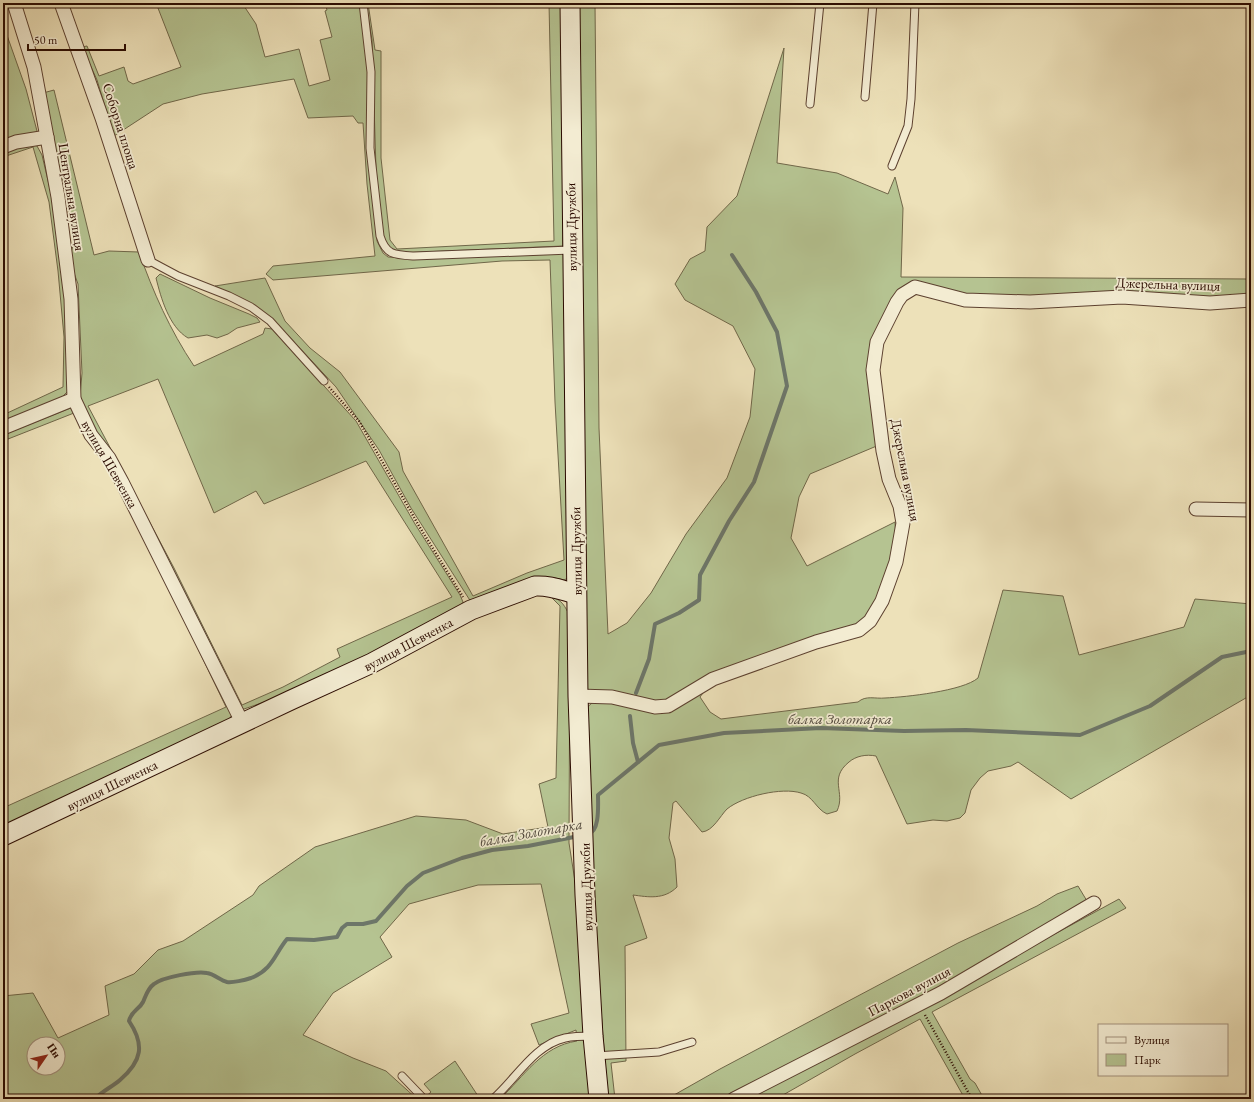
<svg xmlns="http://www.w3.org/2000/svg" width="1254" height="1102" font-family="'EB Garamond',serif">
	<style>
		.green { fill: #b5c391; stroke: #706749; fill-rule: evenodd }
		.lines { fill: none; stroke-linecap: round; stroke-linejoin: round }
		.stream { stroke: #6d7669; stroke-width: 4 }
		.lane-casing { stroke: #5c402f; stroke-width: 9 }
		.street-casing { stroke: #5c402f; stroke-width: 15 }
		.secondary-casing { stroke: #2b0b01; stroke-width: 21 }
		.path { stroke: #2b0b01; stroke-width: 2.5; stroke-dasharray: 1 2; stroke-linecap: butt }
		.lane { stroke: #f3ecd2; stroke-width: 7 }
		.street { stroke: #f3ecd2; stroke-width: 13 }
		.secondary { stroke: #f3ecd2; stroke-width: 19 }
		.labels { text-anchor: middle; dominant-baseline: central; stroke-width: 3.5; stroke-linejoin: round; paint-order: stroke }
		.street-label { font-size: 14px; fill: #2b0b01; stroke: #f3ecd2 }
		.water-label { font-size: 15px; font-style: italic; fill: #524a3e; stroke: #f3ecd2 }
	</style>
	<rect width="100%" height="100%" fill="#ede1b9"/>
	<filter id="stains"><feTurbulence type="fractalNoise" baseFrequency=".005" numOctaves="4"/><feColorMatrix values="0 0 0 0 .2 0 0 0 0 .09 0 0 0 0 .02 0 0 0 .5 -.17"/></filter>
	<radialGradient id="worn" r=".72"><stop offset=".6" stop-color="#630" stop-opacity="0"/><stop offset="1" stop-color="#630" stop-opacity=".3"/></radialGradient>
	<g class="green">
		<polygon points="156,3 242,3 256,24 265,57 299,49 309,86 330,80 320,40 332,37 325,11 327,10 325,3 360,3 369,64 371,181 377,241 383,253 388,257 402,258 564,253 568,578 564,580 555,578 471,602 411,508 379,450 336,387 283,330 257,307 215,286 265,278 285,321 310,348 340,372 399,452 403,471 473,596 527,573 564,560 555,402 550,260 502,261 273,280 266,274 273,266 375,256 367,184 363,123 358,123 353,116 308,118 294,79 202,94 163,104 114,136 97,80 82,47 87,46 99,76 124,67 128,81 133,84 181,67"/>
		<polygon points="366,3 368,3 375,50 381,51 381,158 390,240 397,249 554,241 549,3 562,3 563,246 398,253 391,249 383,238 376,169 372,40"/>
		<polygon points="575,3 595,3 599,428 608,634 627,623 651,593 686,534 727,478 750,417 755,369 733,326 685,300 675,284 690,259 705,251 707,227 737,196 784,48 777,163 837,173 888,194 895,177 903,208 901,277 1251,279 1251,295 1234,298 966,297 915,284 879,330 879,445 810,474 799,497 791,538 807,566 895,522 896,541 879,596 861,625 665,702 646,701 586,689"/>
		<polygon points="3,24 26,89 37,131 36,136 3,144"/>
		<path d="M54 90 94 255 109 251 139 252C153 292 170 330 194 366L263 334 265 328 272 329 356 421 415 524 460 595 463 602 462 606 357 664 285 695 244 709 240 707 83 414 80 397 82 373 78 284 69 259 75 239 43 93ZM158 379 214 513 256 491 264 504 366 461 452 597 337 649 340 657 283 687 242 705 174 568 88 406Z"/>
		<polygon points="32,143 37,146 42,155 56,215 67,294 69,390 60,399 3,423 3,415 63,387 64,337 58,271 49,202 33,147 3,157 3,150"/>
		<path d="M160 274 210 298 249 314 257 318 260 322 237 328 228 334 217 338 207 335 188 338C169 327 161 298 156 278Z"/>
		<polygon points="73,407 74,413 3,441 3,435"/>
		<path d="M1003 590 1063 596 1079 655 1184 627 1195 599 1251 604V695L1071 799 1018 762 1011 766 988 771 980 778 971 790 965 813 960 818 947 821 933 820 907 824 876 756C866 754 856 756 849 762 828 779 846 792 837 811L827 814C816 809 813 796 801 793 782 787 743 796 727 809 720 816 713 831 702 832L676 801 673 803 669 838 675 859 677 887C664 900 648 897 633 895L647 938 625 946 626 1061 611 1063 615 1099H608L600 998 584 710 592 703 600 700 650 709 708 686 700 697 710 712 721 719 858 702C866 695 875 699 885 698 906 697 963 691 978 678Z"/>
		<path d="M551 597C562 599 565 607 570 616L569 843 576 888 594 1099H500C524 1076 542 1046 577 1041L576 1030 539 1045 531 1024 569 1013 541 884 478 885 409 904 380 937 392 957 333 993 303 1035 353 1058 386 1071 417 1099H3V996L33 993 58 1038 109 1015 105 986 134 974 158 950 183 941 253 895 259 886 315 847 416 816 466 820 503 834 548 827 539 784 556 778 560 606ZM34 1044H58V1068H34Z"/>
		<polygon points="176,603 233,713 228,721 3,830 3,808 226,707"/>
		<polygon points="1078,886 1087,901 994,956 887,1016 719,1099 667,1099 720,1069 958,943 1037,906 1057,894"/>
		<polygon points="1119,899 1126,908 932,1012 970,1079 975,1083 984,1099 965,1099 920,1019 855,1054 776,1099 744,1099 1005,961"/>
		<polygon points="455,1061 480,1099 423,1099 431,1092 424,1084"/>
	</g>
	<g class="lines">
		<g class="stream">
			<polyline points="636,693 649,659 655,624 679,613 699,600 700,575 729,521 754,482 787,386 777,332 756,292 732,255"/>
			<polyline points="630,716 633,743 638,762"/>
			<path d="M588 834C600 832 598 805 598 795L659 745 724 733 821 728 904 731 966 730 1080 735 1150 706 1222 657 1251 651"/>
			<polyline points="3,1098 5,1099"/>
			<polyline points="45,1099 50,1097 60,1099"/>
			<path d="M95 1099C102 1091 112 1087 120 1080 142 1061 145 1045 129 1021 131 1011 139 1010 143 1002 146 995 148 988 154 984 163 977 196 971 207 973 214 974 220 980 227 982 232 983 245 980 251 978 273 969 274 955 287 939L314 940 337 937 342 928 347 924H363L376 921 407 886 423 873 462 858 492 850 528 846 579 836"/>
		</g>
		<g class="lane-casing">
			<g id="lane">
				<path d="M363 3 371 72 370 148 380 236C386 255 394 255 414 256L571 250"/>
				<polyline points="865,97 873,3"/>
				<polyline points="810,104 820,3"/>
				<polyline points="892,166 908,126 911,99 915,3"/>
				<polyline points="148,260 178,276 229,296 251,307 270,321 324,381"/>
				<polyline points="595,1056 659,1052 692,1042"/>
				<polyline points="402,1076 424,1099"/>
				<path d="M493 1099C516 1079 534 1045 565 1038 574 1036 584 1036 593 1036"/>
			</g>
		</g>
		<g class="street-casing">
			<g id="street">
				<polyline points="14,3 34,67 58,197 71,299 74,399 91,435 109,458 122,482 242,722"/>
				<polyline points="61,3 102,118 148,260"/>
				<polyline points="3,147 16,142 47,137"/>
				<polyline points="3,428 74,399"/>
				<polyline points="1196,509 1251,510"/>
				<polyline points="578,696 612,697 655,707 668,706 713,679 816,642 859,630 870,621 882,601 896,562 903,523 900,506 889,479 883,451 873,370 877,342 897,302 902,295 915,287 965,300 1030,302 1122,297 1210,303 1251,300"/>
				<polyline points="734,1099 941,993 1094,903"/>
			</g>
		</g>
		<g class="secondary-casing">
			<g id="secondary">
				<polyline points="570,3 578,696 585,895 593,1036 599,1099"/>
				<path d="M3 836 291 700 372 663 471 610 535 586C550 585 561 590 576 594"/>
			</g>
		</g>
		<g class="path">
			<polyline points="329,387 359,421 419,526 463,597"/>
			<polyline points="925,1015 972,1099"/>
		</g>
		<use href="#lane" class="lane"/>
		<use href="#street" class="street"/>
		<use href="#secondary" class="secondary"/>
	</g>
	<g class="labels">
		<g class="street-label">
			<text transform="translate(121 126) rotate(72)">Соборна площа</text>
			<text transform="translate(72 197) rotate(81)">Центральна вулиця</text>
			<text transform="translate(571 227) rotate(-91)">вулиця Дружби</text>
			<text transform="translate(1168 284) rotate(2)">Джерельна вулиця</text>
			<text transform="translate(110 464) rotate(60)">вулиця Шевченка</text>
			<text transform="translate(906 470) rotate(79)">Джерельна вулиця</text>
			<text transform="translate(576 551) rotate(-91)">вулиця Дружби</text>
			<text transform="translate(408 644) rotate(-28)">вулиця Шевченка</text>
			<text transform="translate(112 785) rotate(-26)">вулиця Шевченка</text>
			<text transform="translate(586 887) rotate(-92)">вулиця Дружби</text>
			<text transform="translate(909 991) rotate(-28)">Паркова вулиця</text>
		</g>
		<g class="water-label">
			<text x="840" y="718">балка Золотарка</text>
			<text transform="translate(531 832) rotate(-10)">балка Золотарка</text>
		</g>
	</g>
	<rect width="1254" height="1102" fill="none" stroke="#ede1b9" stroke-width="16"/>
	<rect x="4" y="4" width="1246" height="1094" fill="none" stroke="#2b0b01" stroke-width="2"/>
	<rect x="8" y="8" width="1238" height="1086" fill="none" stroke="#2b0b01"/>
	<rect x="1098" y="1024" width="130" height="52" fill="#f3ecd2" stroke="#a3927e"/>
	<rect x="1106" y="1037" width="20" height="6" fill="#f3ecd2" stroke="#a3927e"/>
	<text x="1134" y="1044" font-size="12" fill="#2b0b01">Вулиця</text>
	<rect x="1106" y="1054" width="20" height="12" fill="#b5c391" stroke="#a3927e"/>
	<text x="1134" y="1064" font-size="12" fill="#2b0b01">Парк</text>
	<g transform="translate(46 1056) rotate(56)"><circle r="19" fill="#f3ecd2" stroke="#a3927e"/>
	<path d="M0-3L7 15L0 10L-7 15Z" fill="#8f2418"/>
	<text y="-6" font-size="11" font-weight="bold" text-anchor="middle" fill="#2b0b01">Пн</text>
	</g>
	<path d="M28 44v6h97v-6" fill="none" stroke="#2b0b01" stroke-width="2"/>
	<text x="34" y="44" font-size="12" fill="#2b0b01" stroke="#f3ecd2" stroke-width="3" paint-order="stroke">50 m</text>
	<rect width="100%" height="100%" filter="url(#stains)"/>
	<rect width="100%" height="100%" fill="url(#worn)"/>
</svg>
